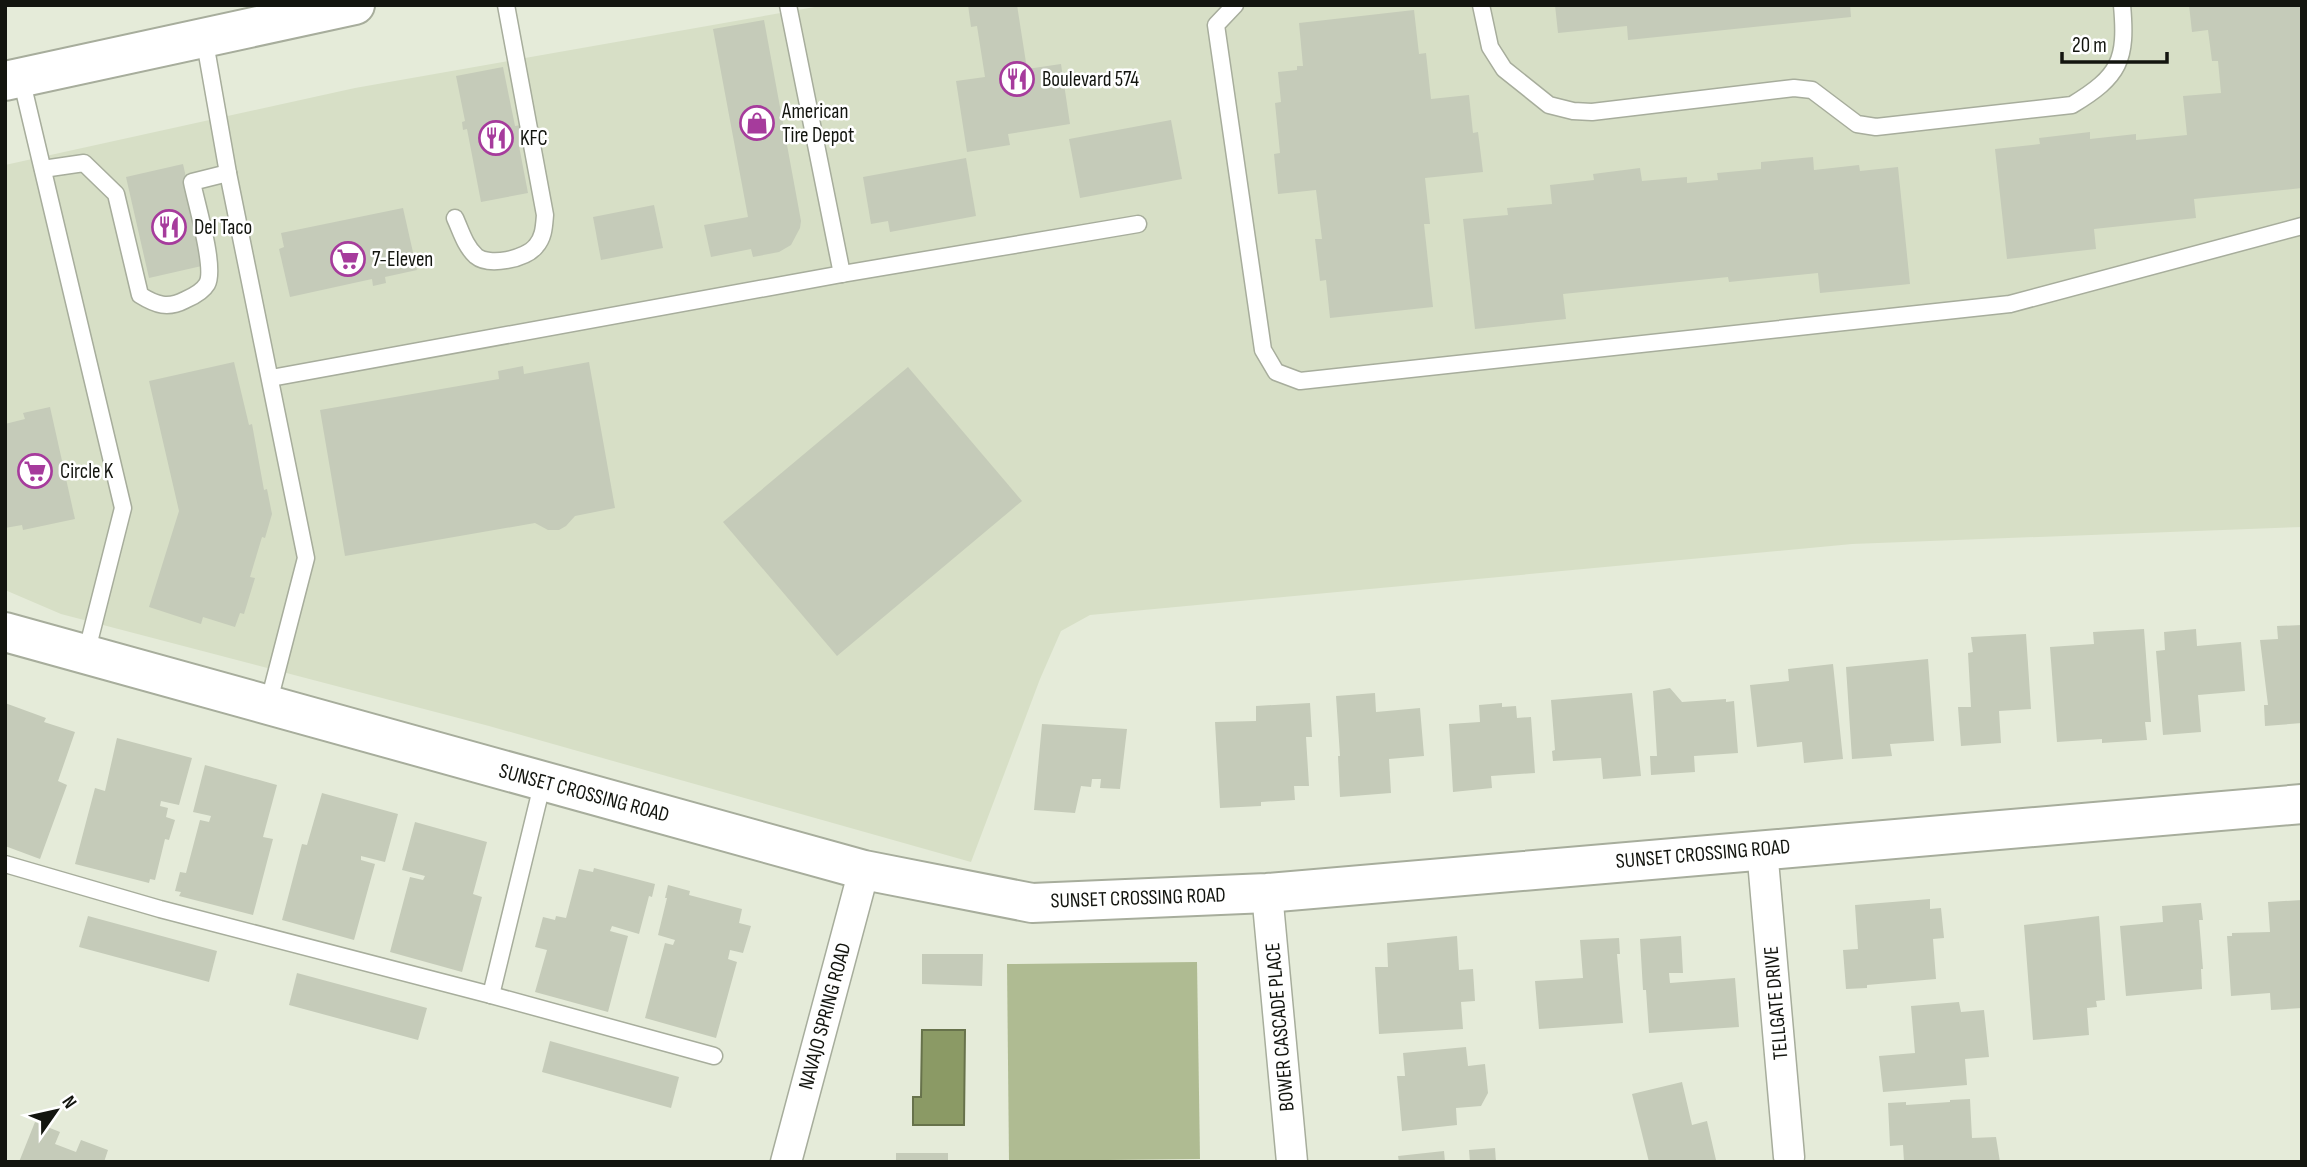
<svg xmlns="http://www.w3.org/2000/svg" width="2307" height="1167" font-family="'Sofia Sans Condensed',sans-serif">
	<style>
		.built { fill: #d7dfc6 }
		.green { fill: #afbb92 }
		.water { fill: #8b9a65; stroke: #67724b; stroke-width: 2 }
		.building { fill: #c5cbb9 }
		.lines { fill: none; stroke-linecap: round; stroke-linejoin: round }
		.lane-casing { stroke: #a7ad9c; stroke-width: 19 }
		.street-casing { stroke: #a7ad9c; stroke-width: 33 }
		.secondary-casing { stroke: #a7ad9c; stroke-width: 42 }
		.lane { stroke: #fff; stroke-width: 16 }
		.street { stroke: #fff; stroke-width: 30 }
		.secondary { stroke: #fff; stroke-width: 38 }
		.labels { text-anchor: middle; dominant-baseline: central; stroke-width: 5; stroke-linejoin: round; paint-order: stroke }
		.poi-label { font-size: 21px; fill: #13150f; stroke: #fff; text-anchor: start }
		.street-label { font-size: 21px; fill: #13150f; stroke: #fff }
	</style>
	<rect width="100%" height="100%" fill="#e5ebd9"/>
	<polygon class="built" points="826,5 2302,5 2302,527 1852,544 1090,615 1061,631 1040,679 971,862 489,726 61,614 5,590 5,165 355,88"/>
	<polygon class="green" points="1197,962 1200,1159 1009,1161 1007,964"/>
	<polygon class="water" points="922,1030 965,1030 964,1125 913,1125 913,1097 921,1097"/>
	<g class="building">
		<polygon points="968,5 1017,5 1027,69 1061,64 1070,124 1008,134 1010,145 967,152 956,81 985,77 977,26 971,27"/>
		<polygon points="1555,5 1850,5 1851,17 1628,40 1627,26 1558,33"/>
		<polygon points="2189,5 2302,5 2302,188 2194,199 2196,218 2094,229 2096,249 2007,259 1995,149 2040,144 2039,138 2090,132 2090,139 2136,134 2136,140 2187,135 2183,96 2221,93 2218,61 2212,61 2208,30 2192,32"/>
		<polygon points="1414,10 1419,54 1426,53 1431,99 1469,95 1473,133 1478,132 1483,172 1425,178 1430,224 1424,224 1433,307 1330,318 1326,280 1320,281 1315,239 1322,239 1316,190 1278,194 1274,154 1280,153 1275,103 1281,102 1278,72 1297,70 1297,66 1303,66 1299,23"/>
		<polygon points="764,20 801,221 800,228 791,245 779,252 753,257 751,249 711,257 704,225 748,217 713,29"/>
		<polygon points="503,67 515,126 522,125 526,145 519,146 528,193 481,202 467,129 463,130 462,122 465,121 456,76"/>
		<polygon points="1171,120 1182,179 1080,198 1069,139"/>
		<polygon points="1813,157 1814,170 1859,165 1860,171 1898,167 1910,284 1820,293 1818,273 1729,282 1728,277 1563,294 1566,319 1475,329 1463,219 1508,215 1507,208 1552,204 1550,185 1594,180 1593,174 1640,168 1642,181 1687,177 1687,183 1718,180 1717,173 1761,169 1761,162"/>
		<polygon points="966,158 976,216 890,232 888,221 871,224 863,177"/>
		<polygon points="183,164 206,265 149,278 126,177"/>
		<polygon points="654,205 663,248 601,260 593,217"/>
		<polygon points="403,208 417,270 385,277 386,283 373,286 372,279 290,297 279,249 284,247 281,233"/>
		<polygon points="234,362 249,425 252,424 264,490 267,489 272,514 265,538 262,537 250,577 255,578 244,614 240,613 235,627 203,617 201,624 149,607 179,511 149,381"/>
		<polygon points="589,362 615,508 575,516 566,526 559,530 548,530 535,523 345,556 320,410 499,379 498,371 523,366 524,374"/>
		<polygon points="908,367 1022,501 837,656 723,522"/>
		<polygon points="50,407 75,519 23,530 22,525 5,528 5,424 25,419 23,413"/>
		<polygon points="2302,625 2302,723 2265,726 2264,705 2268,705 2260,640 2278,639 2277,626"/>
		<polygon points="2144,629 2151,722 2145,722 2147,740 2102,743 2102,739 2057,742 2050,647 2094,644 2093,632"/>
		<polygon points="2196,629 2197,646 2241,642 2245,691 2198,695 2201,732 2163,735 2156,651 2165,650 2164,632"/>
		<polygon points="2026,634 2031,709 1999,711 2001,743 1961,746 1958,707 1971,707 1968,653 1973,652 1971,637"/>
		<polygon points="1928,659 1934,741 1890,744 1892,756 1852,759 1846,667"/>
		<polygon points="1833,664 1843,759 1804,763 1802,742 1757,747 1750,685 1789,681 1788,669"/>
		<polygon points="1670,688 1682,702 1726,699 1726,702 1734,701 1738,753 1694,756 1695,772 1651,775 1650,756 1657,756 1653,691"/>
		<polygon points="1375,693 1376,712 1420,708 1424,756 1389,759 1391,793 1340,797 1338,756 1340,756 1336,696"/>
		<polygon points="1632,693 1641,776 1603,779 1601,758 1553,761 1552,751 1555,750 1551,700"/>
		<polygon points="5,703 46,718 44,722 75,732 58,781 67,785 40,859 5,846"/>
		<polygon points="1310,703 1312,737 1306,737 1309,786 1294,786 1295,800 1261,802 1261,806 1220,808 1215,722 1256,721 1256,706"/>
		<polygon points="1502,703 1502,707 1516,706 1517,718 1531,717 1535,773 1491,776 1492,788 1453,792 1449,724 1480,722 1479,705"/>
		<polygon points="1042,724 1127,729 1120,789 1100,788 1101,779 1092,779 1091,787 1081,786 1075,813 1034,810"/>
		<polygon points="117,738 192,758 179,805 161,801 160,806 168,808 166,817 175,820 169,840 165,839 155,880 150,879 149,883 75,864 95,788 105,791"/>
		<polygon points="205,765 277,785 263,837 273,839 253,915 179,896 181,892 175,891 180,872 186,873 200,820 209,822 211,816 193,812"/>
		<polygon points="322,793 398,814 385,862 361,856 361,860 375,864 354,940 282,920 302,844 307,845"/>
		<polygon points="415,822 487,842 473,894 482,897 462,972 390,952 410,877 423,880 425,876 402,870"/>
		<polygon points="594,868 655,884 652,897 649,896 639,934 612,926 610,931 628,936 608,1012 535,992 547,950 535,947 543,917 555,920 556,916 566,918 579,869 593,872"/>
		<polygon points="668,885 690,891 689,895 742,909 739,923 751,926 743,953 730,950 728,959 737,962 716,1038 645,1018 665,943 673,945 675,940 658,935 667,898 665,898"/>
		<polygon points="1930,899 1930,909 1941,908 1944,938 1933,939 1936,979 1867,985 1867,988 1846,989 1843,950 1858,949 1855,905"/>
		<polygon points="2302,900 2302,1008 2271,1010 2270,993 2231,996 2227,936 2232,936 2232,933 2270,932 2268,902"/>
		<polygon points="2201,903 2203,920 2199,920 2203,969 2201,969 2202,989 2126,996 2120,926 2163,922 2162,906"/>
		<polygon points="88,916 217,951 209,982 79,947"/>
		<polygon points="2099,916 2105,1000 2096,1001 2097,1007 2087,1008 2089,1035 2033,1040 2024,925"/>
		<polygon points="1457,936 1459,970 1473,969 1475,1001 1461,1002 1463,1029 1379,1034 1375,967 1388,967 1387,943"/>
		<polygon points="1681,936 1683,973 1669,973 1670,983 1735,978 1739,1027 1649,1033 1646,990 1643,990 1640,939"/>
		<polygon points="1619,938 1620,954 1617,954 1623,1023 1539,1029 1535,981 1583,978 1580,940"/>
		<polygon points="922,954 983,954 982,986 922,984"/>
		<polygon points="297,973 427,1008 418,1040 289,1005"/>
		<polygon points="1959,1002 1961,1012 1984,1010 1989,1057 1965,1059 1967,1085 1883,1092 1879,1056 1915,1053 1911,1006"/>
		<polygon points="550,1041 679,1077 671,1108 542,1072"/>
		<polygon points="1466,1047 1468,1066 1485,1064 1488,1093 1481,1106 1456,1108 1457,1125 1402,1131 1397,1076 1405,1076 1403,1053"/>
		<polygon points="1682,1082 1692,1125 1707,1121 1716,1160 1708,1162 1649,1162 1632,1094"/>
		<polygon points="1970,1099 1972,1138 1996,1137 2000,1162 1904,1162 1903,1145 1890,1146 1888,1103 1906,1102 1906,1105 1950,1102 1950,1100"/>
		<polygon points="35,1122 60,1132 55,1144 76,1152 81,1140 108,1150 104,1162 19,1162"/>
		<polygon points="1495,1148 1496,1162 1470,1162 1469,1150"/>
		<polygon points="1444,1151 1445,1162 1399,1162 1398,1156"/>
		<rect x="896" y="1153" width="52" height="9"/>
	</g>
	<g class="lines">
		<g class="lane-casing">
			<g id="lane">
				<polyline points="788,5 842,274"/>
				<polyline points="1235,5 1216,25 1263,350 1276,372 1300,381 2010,304 2302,226"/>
				<path d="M1481 5 1490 47 1504 69 1549 105 1573 111 1592 112 1794 88 1812 90 1857 124 1876 127 2072 105C2120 76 2127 60 2122 5"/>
				<polyline points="204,37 228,173 306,558 268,705"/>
				<polyline points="21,78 123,508 86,654"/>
				<path d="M43 169 84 163 116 194 140 295C156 305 168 309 185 300 192 297 203 291 207 284 216 268 196 203 192 182L228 173"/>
				<path d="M455 218C461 231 465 246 476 256 489 267 526 259 536 246 544 237 544 226 545 215L506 5"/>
				<polyline points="271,378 842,274 1138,224"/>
				<polyline points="5,864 160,909 491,995 543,781"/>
				<polyline points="491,995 714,1056"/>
			</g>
		</g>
		<g class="street-casing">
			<g id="street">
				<polyline points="1762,849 1789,1157"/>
				<polyline points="1267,893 1292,1162"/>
				<polyline points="786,1162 864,870"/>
			</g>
		</g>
		<g class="secondary-casing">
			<g id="secondary">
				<polyline points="5,81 355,5"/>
				<polyline points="5,632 864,870 1032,903 1267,893 2302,804"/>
			</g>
		</g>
		<use href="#lane" class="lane"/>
		<use href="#street" class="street"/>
		<use href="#secondary" class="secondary"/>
	</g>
	<defs>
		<g id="restaurant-ring" transform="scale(1.75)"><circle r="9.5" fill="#fff" stroke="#a63b9c" stroke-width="1.5"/><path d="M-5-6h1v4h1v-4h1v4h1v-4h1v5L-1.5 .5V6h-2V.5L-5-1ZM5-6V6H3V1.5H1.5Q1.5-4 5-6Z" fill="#a63b9c"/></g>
		<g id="shop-ring" transform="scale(1.75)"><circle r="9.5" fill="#fff" stroke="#a63b9c" stroke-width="1.5"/><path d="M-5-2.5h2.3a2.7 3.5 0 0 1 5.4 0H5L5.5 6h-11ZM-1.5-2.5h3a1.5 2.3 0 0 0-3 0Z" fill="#a63b9c"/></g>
		<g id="supermarket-ring" transform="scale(1.75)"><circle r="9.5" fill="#fff" stroke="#a63b9c" stroke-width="1.5"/><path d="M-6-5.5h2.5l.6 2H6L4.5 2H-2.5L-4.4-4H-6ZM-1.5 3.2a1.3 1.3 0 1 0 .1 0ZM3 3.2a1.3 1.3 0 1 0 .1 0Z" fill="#a63b9c"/></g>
	</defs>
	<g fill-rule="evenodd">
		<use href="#restaurant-ring" x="1017" y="79"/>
		<use href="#shop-ring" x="757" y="123"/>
		<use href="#restaurant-ring" x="496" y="138"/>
		<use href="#restaurant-ring" x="169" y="227"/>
		<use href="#supermarket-ring" x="348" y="259"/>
		<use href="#supermarket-ring" x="35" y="471"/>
	</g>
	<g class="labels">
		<g class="poi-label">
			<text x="1042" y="79">Boulevard 574</text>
			<text x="782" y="111">American<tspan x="782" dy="24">Tire Depot</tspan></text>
			<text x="520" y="138">KFC</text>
			<text x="194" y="227">Del Taco</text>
			<text x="372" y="259">7-Eleven</text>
			<text x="60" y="471">Circle K</text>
		</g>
		<g class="street-label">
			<text transform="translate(584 793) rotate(15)">SUNSET CROSSING ROAD</text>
			<text transform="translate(1703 854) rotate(-5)">SUNSET CROSSING ROAD</text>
			<text transform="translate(1138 898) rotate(-2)">SUNSET CROSSING ROAD</text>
			<text transform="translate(1776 1003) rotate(-95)">TELLGATE DRIVE</text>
			<text transform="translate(825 1016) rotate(-75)">NAVAJO SPRING ROAD</text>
			<text transform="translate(1280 1027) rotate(-95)">BOWER CASCADE PLACE</text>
		</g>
	</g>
	<rect width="2307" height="1167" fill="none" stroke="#13150f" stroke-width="14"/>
	<g transform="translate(56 1111) rotate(56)" stroke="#ffffff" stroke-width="5" paint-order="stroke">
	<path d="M0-5L12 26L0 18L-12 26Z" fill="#13150f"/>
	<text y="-10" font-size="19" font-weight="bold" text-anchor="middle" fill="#13150f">N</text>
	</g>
	<path d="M2062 52v10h105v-10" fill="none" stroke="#13150f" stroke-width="3.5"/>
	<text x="2072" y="52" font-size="21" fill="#13150f" stroke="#ffffff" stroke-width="5" paint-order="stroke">20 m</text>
</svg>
